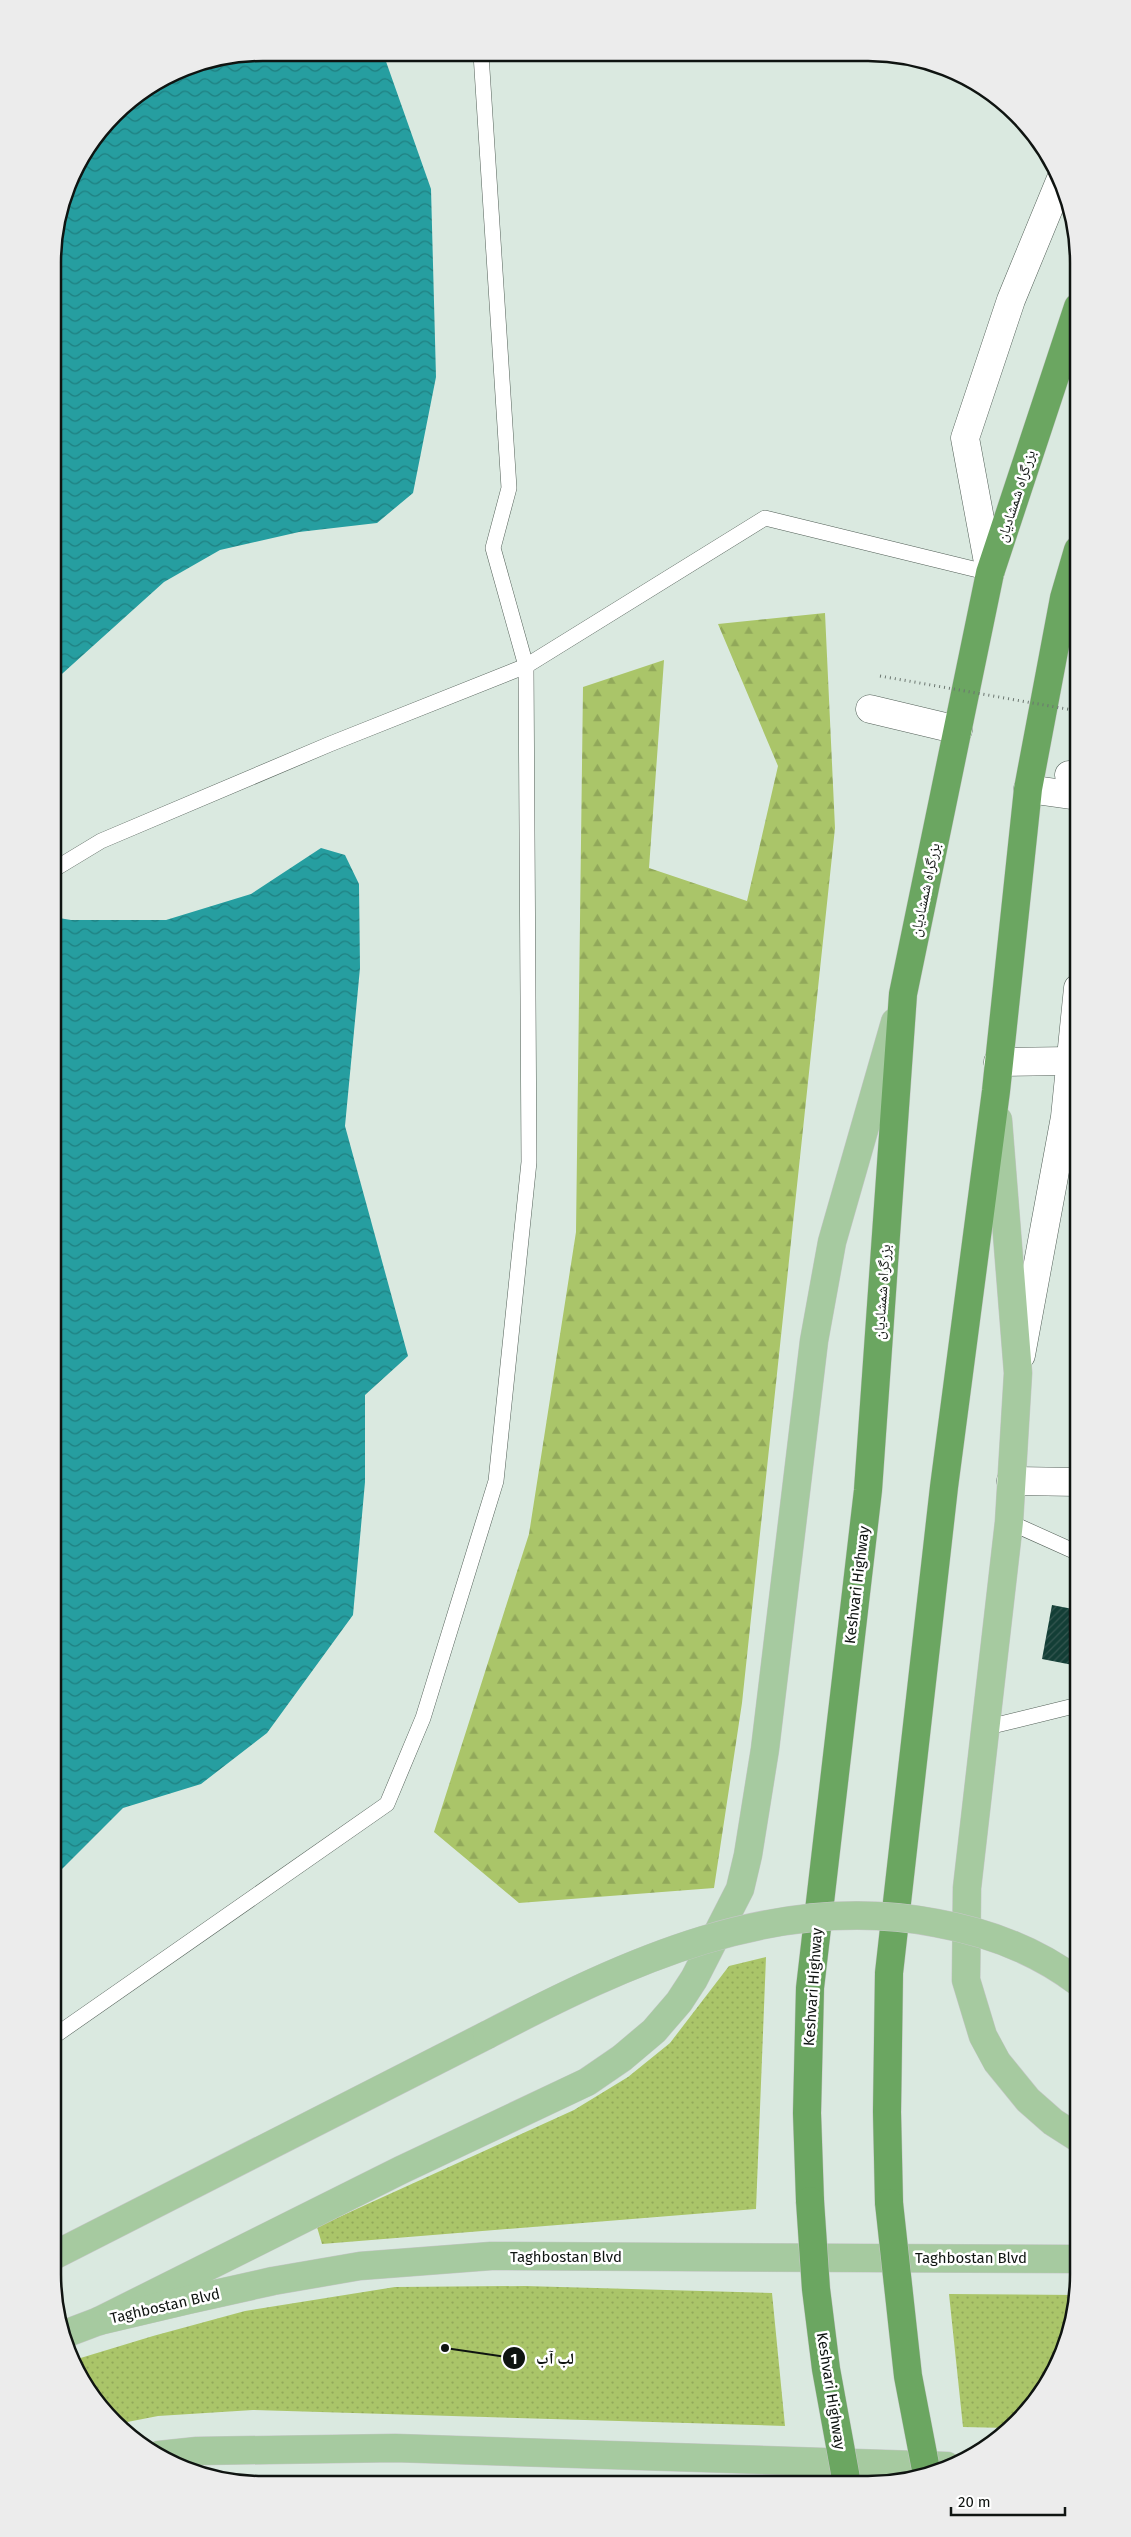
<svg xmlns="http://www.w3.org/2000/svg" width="1131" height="2537" font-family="'Fira Sans','Noto Naskh Arabic',sans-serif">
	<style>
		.grass { fill: url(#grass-dots) }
		.forest { fill: url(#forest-firs) }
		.water { fill: url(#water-waves) }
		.building { fill: url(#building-hatch) }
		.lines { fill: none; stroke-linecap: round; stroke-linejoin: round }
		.lane-casing { stroke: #536058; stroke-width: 16 }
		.street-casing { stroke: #536058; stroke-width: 29 }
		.secondary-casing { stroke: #536058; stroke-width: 29 }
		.primary-casing { stroke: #c5c7c6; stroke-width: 29 }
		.highway-casing { stroke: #c5c7c6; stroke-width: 29 }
		.lane { stroke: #fff; stroke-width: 15 }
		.street { stroke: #fff; stroke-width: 28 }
		.secondary { stroke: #fff; stroke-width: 28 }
		.primary { stroke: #a6caa0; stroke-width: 28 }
		.highway { stroke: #6ba661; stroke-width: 28 }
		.primary-bridge-casing { stroke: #c5c7c6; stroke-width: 29; stroke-linecap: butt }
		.highway-bridge-casing { stroke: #c5c7c6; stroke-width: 29; stroke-linecap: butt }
		.path-bridge { stroke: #6c7670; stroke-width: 3; stroke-dasharray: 1 4; stroke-linecap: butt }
		.primary-bridge { stroke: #a6caa0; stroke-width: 28 }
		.highway-bridge { stroke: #6ba661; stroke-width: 28 }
		.labels { text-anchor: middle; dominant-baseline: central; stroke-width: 5; stroke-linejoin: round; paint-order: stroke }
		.street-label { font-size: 15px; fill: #0f1411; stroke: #fff }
		.rim { fill: none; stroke: #0f1411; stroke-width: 2.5 }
		.leader { fill: none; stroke: #0f1411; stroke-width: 2 }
		.callout-dot { fill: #0f1411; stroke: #fff; stroke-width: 2 }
		.mark-label { font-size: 15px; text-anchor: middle; font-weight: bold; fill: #fff }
		.callout-label { font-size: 16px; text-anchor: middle; font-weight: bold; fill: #0f1411; stroke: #fff; stroke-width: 5; stroke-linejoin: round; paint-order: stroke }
	</style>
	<defs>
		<pattern id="grass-dots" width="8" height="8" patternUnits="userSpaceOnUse" patternTransform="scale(1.25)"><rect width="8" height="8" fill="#aac569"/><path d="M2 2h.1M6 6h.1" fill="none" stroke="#91a85a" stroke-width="1.8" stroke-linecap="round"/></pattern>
		<pattern id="forest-firs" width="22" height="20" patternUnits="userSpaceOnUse" patternTransform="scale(1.25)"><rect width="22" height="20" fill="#aac569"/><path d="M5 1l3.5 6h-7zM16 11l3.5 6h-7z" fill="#91a85a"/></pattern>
		<pattern id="water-waves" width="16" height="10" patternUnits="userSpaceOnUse" patternTransform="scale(1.25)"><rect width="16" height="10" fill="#269ea0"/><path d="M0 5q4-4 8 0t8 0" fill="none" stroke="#1f8081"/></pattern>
		<pattern id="building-hatch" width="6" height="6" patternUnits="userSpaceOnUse" patternTransform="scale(1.25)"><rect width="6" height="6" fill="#133e36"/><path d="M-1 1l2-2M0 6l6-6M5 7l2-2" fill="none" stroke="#345650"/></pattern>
	</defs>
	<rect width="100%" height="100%" fill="#dae9e0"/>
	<g class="grass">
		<polygon points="766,1957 756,2209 322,2244 317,2227 574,2110 628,2077 670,2043 729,1966"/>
		<polygon points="525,2286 772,2293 785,2426 253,2410 158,2416 117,2424 88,2391 74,2360 153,2336 245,2311 395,2287"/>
		<polygon points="949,2294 1077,2295 1067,2342 1035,2402 1008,2428 963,2427"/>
	</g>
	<polygon class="forest" points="825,613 835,828 742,1703 714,1888 519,1903 434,1832 529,1534 576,1232 583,687 664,660 649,868 747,901 778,766 718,624"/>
	<g class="water">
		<polygon points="263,53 383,53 431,189 436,377 413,493 377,523 299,532 220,550 164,582 53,682 53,249 74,170 124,105 183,68"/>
		<polygon points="321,848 345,855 359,884 360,968 345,1126 408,1356 365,1395 365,1482 353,1615 267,1733 201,1784 123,1808 53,1878 53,917 71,920 166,920 251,894"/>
	</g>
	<polygon class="building" points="1052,1605 1078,1610 1078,1666 1042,1659"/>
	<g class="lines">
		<g class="lane-casing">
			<g id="lane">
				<polyline points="53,870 101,841 330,744 526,666 765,518 990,573"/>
				<polyline points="1009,1522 1078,1553"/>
				<polyline points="984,1728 1078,1705"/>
				<polyline points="53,2037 387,1804 423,1718 496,1481 529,1162 526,666 493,548 509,488 481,54"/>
			</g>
		</g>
		<g class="street-casing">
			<g id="street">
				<polyline points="870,709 958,730"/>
				<polyline points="1069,775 1078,777"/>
				<polyline points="1011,1481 1078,1482"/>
			</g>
		</g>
		<g class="secondary-casing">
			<g id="secondary">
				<polyline points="990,573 965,438 1011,300 1060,181"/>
				<polyline points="1028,789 1078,796"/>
				<polyline points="998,1062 1071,1061"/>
				<polyline points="1021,1355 1065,1117 1078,988"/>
			</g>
		</g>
		<g class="primary-casing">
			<g id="primary">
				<polyline points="998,1120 1018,1373 1009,1522 967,1888 966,1980 983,2036 997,2062 1028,2100 1053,2122 1078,2138"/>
				<polyline points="53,2256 487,2035"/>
				<polyline points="99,2321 401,2170 587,2082 622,2058 654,2031 679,2002 694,1979 740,1889 748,1855 765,1749 814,1341 832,1242 895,1022"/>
				<polyline points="62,2335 99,2321 188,2300 273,2281 360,2266 491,2256 1078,2259"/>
				<polyline points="159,2455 197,2451 395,2448 947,2466"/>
			</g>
		</g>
		<g class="highway-casing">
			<g id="highway">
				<polyline points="810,2201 807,2113 810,1988 868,1490 903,994 990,573 1078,307"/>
				<polyline points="889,2203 887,2112 889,1973 944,1487 996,1091 1028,789 1064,598 1078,550"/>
			</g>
		</g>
		<use href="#lane" class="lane"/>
		<use href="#street" class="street"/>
		<use href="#secondary" class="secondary"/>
		<use href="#primary" class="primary"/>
		<use href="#highway" class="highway"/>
		<g class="primary-bridge-casing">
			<path id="primary-bridge" d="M487 2035C627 1962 775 1892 936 1923 987 1932 1037 1951 1078 1982"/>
		</g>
		<g class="highway-bridge-casing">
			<g id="highway-bridge">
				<polyline points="810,2201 816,2289 826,2369 847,2484"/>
				<polyline points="889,2203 908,2376 927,2475"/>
			</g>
		</g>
		<polyline class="path-bridge" points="880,676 1078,711"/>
		<use href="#primary-bridge" class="primary-bridge"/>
		<use href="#highway-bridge" class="highway-bridge"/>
	</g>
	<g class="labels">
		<g class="street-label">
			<text transform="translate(1016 496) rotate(-72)">بزرگراه شمشادیان</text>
			<text transform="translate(925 890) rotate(-78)">بزرگراه شمشادیان</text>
			<text transform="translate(882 1292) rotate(-86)">بزرگراه شمشادیان</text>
			<text transform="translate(857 1585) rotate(-83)">Keshvari Highway</text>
			<text transform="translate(813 1987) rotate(-86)">Keshvari Highway</text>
			<text x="566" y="2257">Taghbostan Blvd</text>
			<text x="971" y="2258">Taghbostan Blvd</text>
			<text transform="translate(165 2306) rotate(-13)">Taghbostan Blvd</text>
			<text transform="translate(831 2391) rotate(81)">Keshvari Highway</text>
		</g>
	</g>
	<path d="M0 0H1131V2537H0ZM263 61H868A202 202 0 0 1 1070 263V2274A202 202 0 0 1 868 2476H263A202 202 0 0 1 61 2274V263A202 202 0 0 1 263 61Z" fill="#ececec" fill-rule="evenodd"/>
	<path class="rim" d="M263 61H868A202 202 0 0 1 1070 263V2274A202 202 0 0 1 868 2476H263A202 202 0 0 1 61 2274V263A202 202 0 0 1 263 61Z"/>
	<path class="leader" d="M445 2348L514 2358"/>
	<g class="callout-dot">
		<circle cx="445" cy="2348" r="5"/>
		<circle cx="514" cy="2358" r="12"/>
	</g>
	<g class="mark-label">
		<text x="514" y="2364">1</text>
	</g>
	<g class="callout-label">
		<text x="555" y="2364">لب آب</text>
	</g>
	<path d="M951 2507v8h114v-8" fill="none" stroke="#0f1411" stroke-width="2.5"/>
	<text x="958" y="2507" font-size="15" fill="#0f1411" stroke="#ffffff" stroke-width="4" paint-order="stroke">20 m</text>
</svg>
